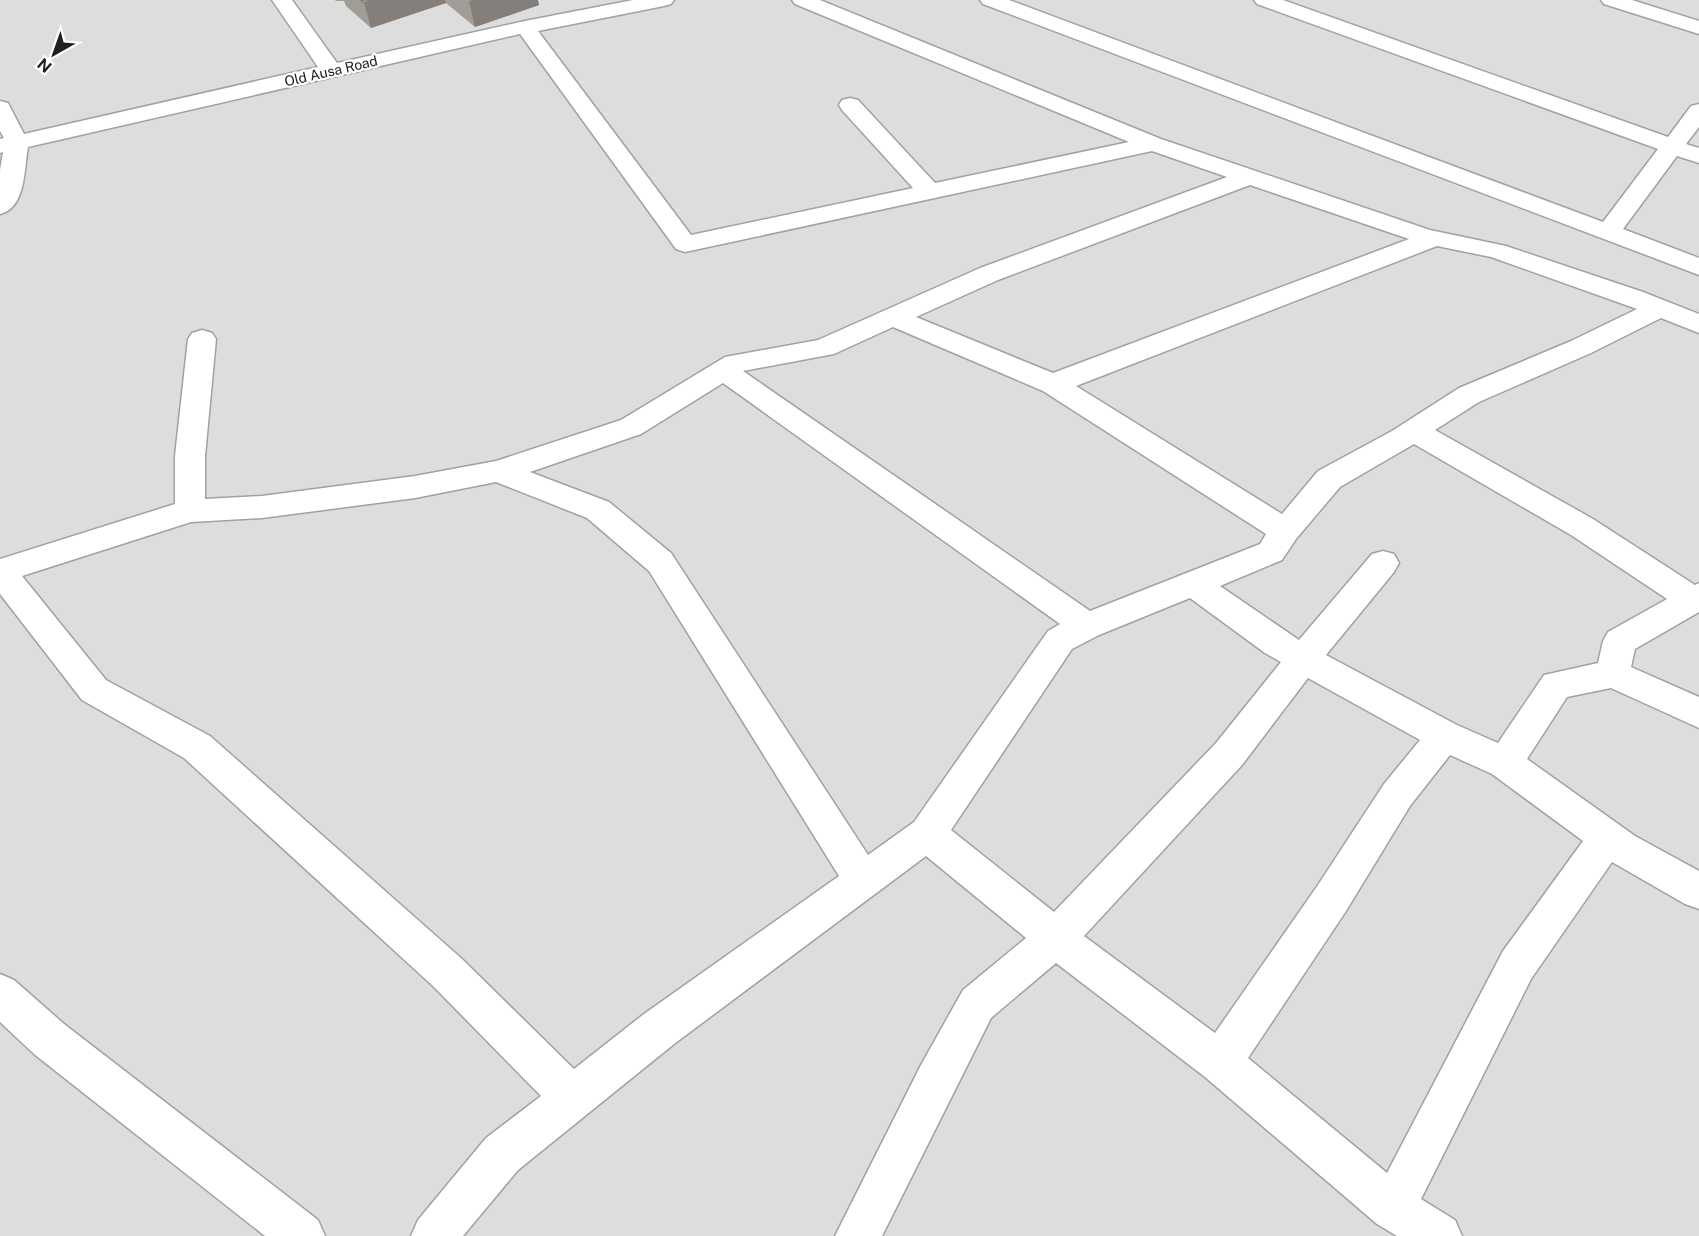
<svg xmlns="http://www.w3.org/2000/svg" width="1699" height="1236" font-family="'Public Sans',sans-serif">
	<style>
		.residential { fill: #dedddd }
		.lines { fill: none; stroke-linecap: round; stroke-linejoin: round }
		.street-casing { stroke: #a1a1a1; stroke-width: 3 }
		.street { fill: #fff; fill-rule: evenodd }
		.wall { fill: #a29c97 }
		.shaded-wall { fill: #847f7b }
		.building { fill: #bcb5b0; stroke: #847f7b; stroke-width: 1.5 }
		.labels { text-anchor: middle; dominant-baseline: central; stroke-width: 4.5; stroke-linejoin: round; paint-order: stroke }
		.far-street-label { font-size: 14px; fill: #202020; stroke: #fff }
	</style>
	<rect width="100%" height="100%" fill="#efece7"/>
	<rect class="residential" x="0" y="0" width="1699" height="1236"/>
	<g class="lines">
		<g class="street-casing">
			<g id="street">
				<path d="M272 0H292L337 63 525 21 633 0H674L671 4 664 6 538 31 691 235 913 188 842 110 839 105 842 100 850 98 858 100 935 183 1129 142 795 4 792 0H820L1161 139 1430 230 1506 246 1643 292 1699 314V333L1661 318 1591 353 1479 402 1435 430 1593 519 1695 585 1699 583V612L1635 649 1631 667 1699 697V728L1611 688 1567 697 1527 759 1635 836 1699 871V909L1685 904 1612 862 1531 979 1421 1199 1455 1220 1462 1236H1397L1377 1224 1205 1077 1056 963 991 1018 882 1236H835L921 1065 963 990 1026 938 926 856 674 1044 518 1170 463 1236H411L418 1220 486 1138 541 1096 434 987 184 758 82 700 0 594V559L175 504V456L188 339 192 333 202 330 212 333 216 339 205 456V499L262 496 415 476 496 461 621 420 725 357 818 340 980 268 1227 177 1152 151 685 252 676 249 520 34 28 147C24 169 26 208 0 214V170L3 152 0 153V139L4 138 0 131V101L8 103 24 134 318 67ZM1250 185 1409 239 1053 373 916 317 998 280ZM1437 246 1491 257 1637 309 1571 341 1459 388 1392 431 1318 471 1282 514 1076 386ZM893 327 1043 391 1266 534 1260 544 1090 611 743 371 834 354ZM723 383 1060 624 1048 631 914 822 868 855 671 553 609 502 530 472 641 434ZM1414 444 1571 535 1667 599 1608 632 1603 641 1598 663 1544 675 1498 743 1457 725 1326 655 1394 572 1399 563 1394 554 1383 551 1372 554 1299 640 1220 586 1282 560 1296 539 1340 487ZM496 482 587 518 649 571 839 876 644 1014 574 1069 462 959 210 736 106 680 22 576 191 522 262 518 415 498ZM1190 598 1265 653 1281 662 1216 743 1054 912 951 830 1072 649 1099 635ZM1308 678 1420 740 1384 784 1318 885 1215 1033 1084 936 1242 765ZM1450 755 1492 774 1583 841 1503 951 1387 1173 1248 1058 1346 911 1410 806Z"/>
				<polygon points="980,0 1009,0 1603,222 1658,149 1257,4 1254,0 1283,0 1668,137 1691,106 1699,104 1699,127 1686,144 1699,148 1699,163 1677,156 1623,229 1699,258 1699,275 983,4"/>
				<polygon points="1601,0 1632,0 1699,21 1699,34 1604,4"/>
				<polygon points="0,974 14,980 64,1024 318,1220 325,1236 265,1236 34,1054 0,1022"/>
			</g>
		</g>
		<use href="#street" class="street"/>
	</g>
	<polygon class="wall" points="335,0 538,0 539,5 475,27 446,3 371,28 346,6 344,1 336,1"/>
	<g class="shaded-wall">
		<polygon points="372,0 445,0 446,3 371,28 364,3"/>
		<polygon points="474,0 538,0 539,5 475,27 469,1"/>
	</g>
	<polygon class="building" points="361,0 372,0 364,3"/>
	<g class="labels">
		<g class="far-street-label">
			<text transform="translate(331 71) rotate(-13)">Old Ausa Road</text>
		</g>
	</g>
	<g transform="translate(54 54) rotate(220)" stroke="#ffffff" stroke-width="4.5" paint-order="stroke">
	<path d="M0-4.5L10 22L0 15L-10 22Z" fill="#202020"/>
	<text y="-9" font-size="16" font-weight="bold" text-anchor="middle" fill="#202020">N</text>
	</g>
</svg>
